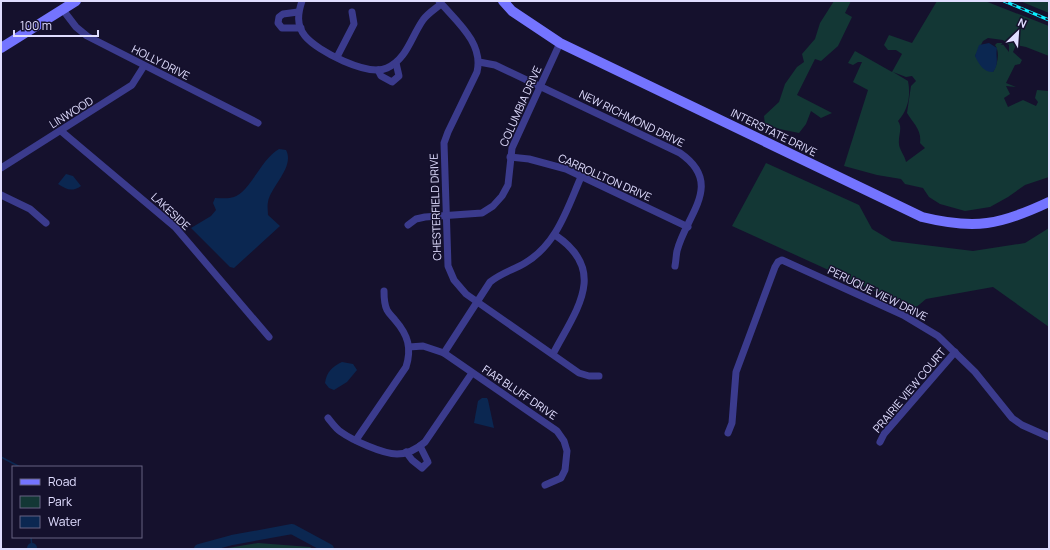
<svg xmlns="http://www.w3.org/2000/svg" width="1050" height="550" font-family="Manrope,sans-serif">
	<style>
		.green { fill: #133735; fill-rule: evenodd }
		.water { fill: #0b2751 }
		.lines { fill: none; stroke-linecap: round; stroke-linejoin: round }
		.stream { stroke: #0b2751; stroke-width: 1.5 }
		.river { stroke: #0b2751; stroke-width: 10 }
		.street { stroke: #3b3b8d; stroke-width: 7 }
		.secondary { stroke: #7474ff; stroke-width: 10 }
		.rail-casing { stroke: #09eeff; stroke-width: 3 }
		.rail { stroke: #15112d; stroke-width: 1.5; stroke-dasharray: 4.5; stroke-linecap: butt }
		.labels { text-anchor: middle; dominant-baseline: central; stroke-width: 3; stroke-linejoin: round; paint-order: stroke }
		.street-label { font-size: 11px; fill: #e0ddff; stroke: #15112d }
	</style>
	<rect width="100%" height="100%" fill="#15112d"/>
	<g class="green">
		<polygon points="834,1 851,1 845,13 852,17 838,46 821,61 815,59 797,95 832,113 821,118 811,111 806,124 799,133 765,126 764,116 779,102 785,84 797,67 804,62 802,54 815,39 820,23"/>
		<path d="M937 1H985L1049 26V56L1026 47 1016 45 1013 52 1022 60 1020 64 1015 65 1006 83 1016 87 1006 86 1010 94 1004 98 1008 107 1023 100 1036 106 1038 102 1035 98 1037 90 1049 91V177L1025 185 1008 197 990 207 965 211 940 204 929 197 923 188 905 184 901 179 877 175 844 166 868 90 853 82 862 62H858L853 65 848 63 855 51 892 72 902 54 896 50H888L884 45 889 35 912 43ZM988 38 1003 40 1009 45V52L1002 43H997L995 45C1000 52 998 64 993 72L975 56 983 41ZM893 72 906 77 912 76 916 81 911 86 907 113C913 123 922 130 920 143L925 148 906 162C905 156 899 149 899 144 898 135 903 128 898 121 908 110 911 96 908 81Z"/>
		<polygon points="1020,1 1049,1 1049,13"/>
		<polygon points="766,163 859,205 872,229 892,241 973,251 1025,243 1049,228 1049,327 993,287 926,299 914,309 732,226"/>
		<polygon points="258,543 310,547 313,549 222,549"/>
	</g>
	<g class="water">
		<path d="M989 43 997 48C995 57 1000 63 993 72 983 72 979 64 975 56L979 45Z"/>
		<path d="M279 149 286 150C295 167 271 186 268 202 267 206 268 211 268 215L280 226 234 268 230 267 191 228 211 216 216 210 213 203 215 198C221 198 228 199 234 197 249 193 262 158 279 149Z"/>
		<path d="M66 174 73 176 81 186C72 192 67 190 58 184Z"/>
		<path d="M342 362 353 364 357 370 347 382 334 390 329 388 325 383C327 371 332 367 342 362Z"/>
		<polygon points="482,398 487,398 488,400 494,428 474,423 478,401"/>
	</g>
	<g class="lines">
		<g class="stream">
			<polyline points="1,457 20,467"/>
			<polyline points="30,549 32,548 31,537"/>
		</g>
		<g class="river">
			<polyline points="32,548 32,549"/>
			<polyline points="199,549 232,540 292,529 329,549"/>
		</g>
		<g class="street">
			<path d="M302 1C298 13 296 25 305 36 317 51 368 77 387 68 407 59 411 37 423 20 427 14 435 9 441 4"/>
			<path d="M439 1C456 21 484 43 477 72L448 132 444 143 448 266 454 280 466 294 579 373 589 376H599"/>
			<polyline points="63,10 76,27 87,36 258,123"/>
			<polyline points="298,12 283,14 279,17 278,23 282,28 301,28"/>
			<polyline points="337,57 354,24 352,12"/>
			<path d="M479 62 495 65 680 153C725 184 686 215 677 251 676 256 676 261 675 266"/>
			<polyline points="378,70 381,76 392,82 399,76 396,63"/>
			<polyline points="61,131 175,227 269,337"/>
			<polyline points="510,157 529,159 566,169 688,227"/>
			<polyline points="1,168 132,85 144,66"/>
			<polyline points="1,195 30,209 46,223"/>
			<polyline points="408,225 416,219 425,217 482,213 493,206 502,196 508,185 512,148 560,43"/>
			<polyline points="409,347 423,346 444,353 557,431 564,441 567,451 565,470 561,478 545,485"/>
			<path d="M444 353 490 282C501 273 513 270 525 263 557 244 567 209 581 177"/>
			<path d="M553 354C576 310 609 271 555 235"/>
			<path d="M328 418C332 423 336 429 341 432 352 440 383 454 397 454 408 454 417 449 425 442L472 373"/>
			<polyline points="728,433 732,423 736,372 775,267 778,262 782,260 903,315 938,336 975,372 1012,418 1022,425 1049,437"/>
			<path d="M356 440 406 367C412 348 408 335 395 320 393 317 389 314 387 310 384 304 384 298 384 291"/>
			<polyline points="880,442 884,434 955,352"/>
			<polyline points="406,452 412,460 422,468 428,462 420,446"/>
		</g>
		<g class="secondary">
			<path d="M503 1 512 11 560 43 922 217C975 230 1000 225 1049 202"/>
			<polyline points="1,48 76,1"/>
		</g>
		<g class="rail-casing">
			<polyline id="rail" points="1004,1 1049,20"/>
		</g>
		<use href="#rail" class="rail"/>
	</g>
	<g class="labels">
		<g class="street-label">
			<text transform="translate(161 62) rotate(27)">HOLLY DRIVE</text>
			<text transform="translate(520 106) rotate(-66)">COLUMBIA DRIVE</text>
			<text transform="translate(71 112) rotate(-32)">LINWOOD</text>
			<text transform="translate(632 118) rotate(26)">NEW RICHMOND DRIVE</text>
			<text transform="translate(774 132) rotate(26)">INTERSTATE DRIVE</text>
			<text transform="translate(605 177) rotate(24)">CARROLLTON DRIVE</text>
			<text transform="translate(435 207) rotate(-92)">CHESTERFIELD DRIVE</text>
			<text transform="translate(171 211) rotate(43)">LAKESIDE</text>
			<text transform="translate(878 293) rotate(26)">PERUQUE VIEW DRIVE</text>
			<text transform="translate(909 390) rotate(-50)">PRAIRIE VIEW COURT</text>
			<text transform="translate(520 392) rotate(34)">FIAR BLUFF DRIVE</text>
		</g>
	</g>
	<rect width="1050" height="550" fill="none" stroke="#e0ddff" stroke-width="4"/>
	<rect x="12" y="466" width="130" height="72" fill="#15112d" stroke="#666381"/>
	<rect x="20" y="479" width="20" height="6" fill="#7474ff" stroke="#666381"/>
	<text x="48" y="486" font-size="12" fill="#e0ddff">Road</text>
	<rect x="20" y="496" width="20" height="12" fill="#133735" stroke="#666381"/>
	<text x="48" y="506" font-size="12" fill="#e0ddff">Park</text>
	<rect x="20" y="516" width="20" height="12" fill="#0b2751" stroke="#666381"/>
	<text x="48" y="526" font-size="12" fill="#e0ddff">Water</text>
	<g transform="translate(1018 32) rotate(25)" stroke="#15112d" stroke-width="3" paint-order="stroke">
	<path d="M0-3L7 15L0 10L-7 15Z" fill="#e0ddff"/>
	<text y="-6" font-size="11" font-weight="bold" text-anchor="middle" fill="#e0ddff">N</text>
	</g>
	<path d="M14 30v6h84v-6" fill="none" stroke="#e0ddff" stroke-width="2"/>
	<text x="20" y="30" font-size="12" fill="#e0ddff" stroke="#15112d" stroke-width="3" paint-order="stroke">100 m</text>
</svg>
